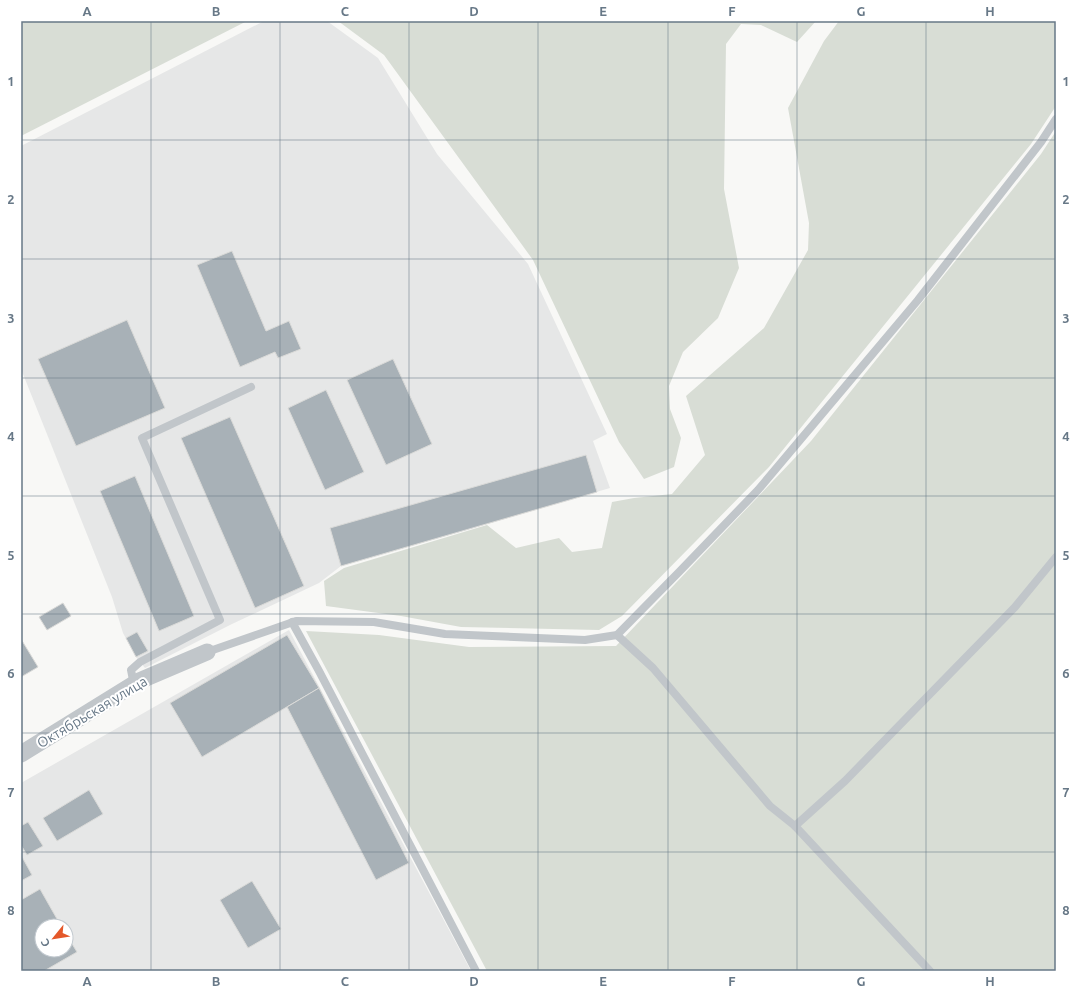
<svg xmlns="http://www.w3.org/2000/svg" width="1077" height="992" font-family="Ubuntu,sans-serif">
	<style>
		.built { fill: #e6e7e7; fill-rule: evenodd }
		.green { fill: #d8ddd5 }
		.building { fill: #a8b1b7; stroke: #dadad8 }
		.lines { fill: none; stroke-linecap: round; stroke-linejoin: round }
		.lane { stroke: #c1c6ca; stroke-width: 8 }
		.street { stroke: #c1c6ca; stroke-width: 17 }
		.grid { fill: none; stroke: #677887; stroke-width: 1; stroke-opacity: 0.55 }
		.labels { text-anchor: middle; dominant-baseline: central; stroke-width: 4; stroke-linejoin: round; paint-order: stroke }
		.street-label { font-size: 14px; fill: #677887; stroke: #fff }
		.neatline { fill: none; stroke: #677887; stroke-width: 1.5 }
		.grid-label { font-size: 13px; text-anchor: middle; font-weight: bold; fill: #677887 }
	</style>
	<rect width="100%" height="100%" fill="#f8f8f6"/>
	<g class="built">
		<polygon points="264,21 327,21 378,58 437,154 528,264 607,434 593,441 610,488 341,566 319,583 232,624 145,668 136,657 123,633 112,597 21,369 21,146"/>
		<path d="M289 630 471 971H21V783ZM42 926H66V950H42Z"/>
	</g>
	<g class="green">
		<polygon points="21,21 247,21 21,136"/>
		<polygon points="338,21 816,21 797,42 761,25 741,24 726,44 724,189 739,268 718,318 683,352 669,386 670,409 681,438 674,467 644,479 619,442 533,260 384,55"/>
		<polygon points="839,21 1056,21 1056,106 1031,144 769,467 622,616 599,630 461,627 401,616 326,606 324,581 344,568 487,525 516,548 559,538 572,552 602,548 612,502 634,498 672,494 705,455 686,396 764,328 808,250 809,223 788,108 824,41"/>
		<polygon points="1056,131 1056,971 487,971 306,631 379,635 469,647 616,646 811,441 1041,154"/>
	</g>
	<g class="building">
		<polygon points="232,251 266,331 289,321 301,349 278,358 275,352 240,367 197,265"/>
		<polygon points="127,320 165,408 76,446 38,359"/>
		<polygon points="393,359 432,444 386,465 347,380"/>
		<polygon points="326,390 364,472 325,490 288,408"/>
		<polygon points="230,417 304,586 255,608 181,438"/>
		<polygon points="586,455 597,492 341,566 330,528"/>
		<polygon points="135,476 194,616 159,631 100,491"/>
		<polygon points="63,603 71,616 47,630 39,617"/>
		<polygon points="137,632 148,651 136,657 126,638"/>
		<polygon points="287,635 319,688 202,757 170,703"/>
		<polygon points="21,639 38,667 21,677"/>
		<polygon points="319,688 409,863 376,880 287,707"/>
		<polygon points="89,790 103,814 57,841 43,818"/>
		<polygon points="28,822 43,846 27,855 21,845 21,826"/>
		<polygon points="21,855 32,875 21,881"/>
		<polygon points="252,881 281,929 248,948 220,900"/>
		<polygon points="40,889 61,926 42,926 42,950 66,950 66,934 77,952 44,971 23,971 21,968 21,900"/>
	</g>
	<g class="lines">
		<g class="lane">
			<polyline points="292,622 319,671 476,971"/>
			<polyline points="617,635 653,668 770,806 795,826 930,971"/>
			<polyline points="207,652 296,621 374,622 445,634 585,640 617,635 679,572 758,490 918,300 1041,142 1056,119"/>
			<polyline points="134,685 131,670 140,662 220,620 142,438 251,387"/>
			<polyline points="795,826 845,781 1015,607 1056,557"/>
		</g>
		<polyline class="street" points="21,754 139,681 207,652"/>
	</g>
	<path class="grid" d="M151 21V971M280 21V971M409 21V971M538 21V971M668 21V971M797 21V971M926 21V971M21 140H1056M21 259H1056M21 378H1056M21 496H1056M21 614H1056M21 733H1056M21 852H1056"/>
	<g class="labels">
		<g class="street-label">
			<text transform="translate(92 712) rotate(-31)">Октябрьская улица</text>
		</g>
	</g>
	<rect width="1077" height="992" fill="none" stroke="#ffffff" stroke-width="44"/>
	<g transform="translate(54 938) rotate(240)"><circle r="19" fill="#ffffff" stroke="#c2c9cf"/>
	<path d="M0-3L7 15L0 10L-7 15Z" fill="#e4582a"/>
	<text y="-6" font-size="11" font-weight="bold" text-anchor="middle" fill="#677887">С</text>
	</g>
	<rect x="22" y="22" width="1033" height="948" class="neatline"/>
	<g class="grid-label">
		<text x="87" y="16">A</text>
		<text x="216" y="16">B</text>
		<text x="345" y="16">C</text>
		<text x="474" y="16">D</text>
		<text x="603" y="16">E</text>
		<text x="732" y="16">F</text>
		<text x="861" y="16">G</text>
		<text x="990" y="16">H</text>
		<text x="11" y="86">1</text>
		<text x="1066" y="86">1</text>
		<text x="11" y="204">2</text>
		<text x="1066" y="204">2</text>
		<text x="11" y="323">3</text>
		<text x="1066" y="323">3</text>
		<text x="11" y="441">4</text>
		<text x="1066" y="441">4</text>
		<text x="11" y="560">5</text>
		<text x="1066" y="560">5</text>
		<text x="11" y="678">6</text>
		<text x="1066" y="678">6</text>
		<text x="11" y="797">7</text>
		<text x="1066" y="797">7</text>
		<text x="11" y="915">8</text>
		<text x="1066" y="915">8</text>
		<text x="87" y="986">A</text>
		<text x="216" y="986">B</text>
		<text x="345" y="986">C</text>
		<text x="474" y="986">D</text>
		<text x="603" y="986">E</text>
		<text x="732" y="986">F</text>
		<text x="861" y="986">G</text>
		<text x="990" y="986">H</text>
	</g>
</svg>
